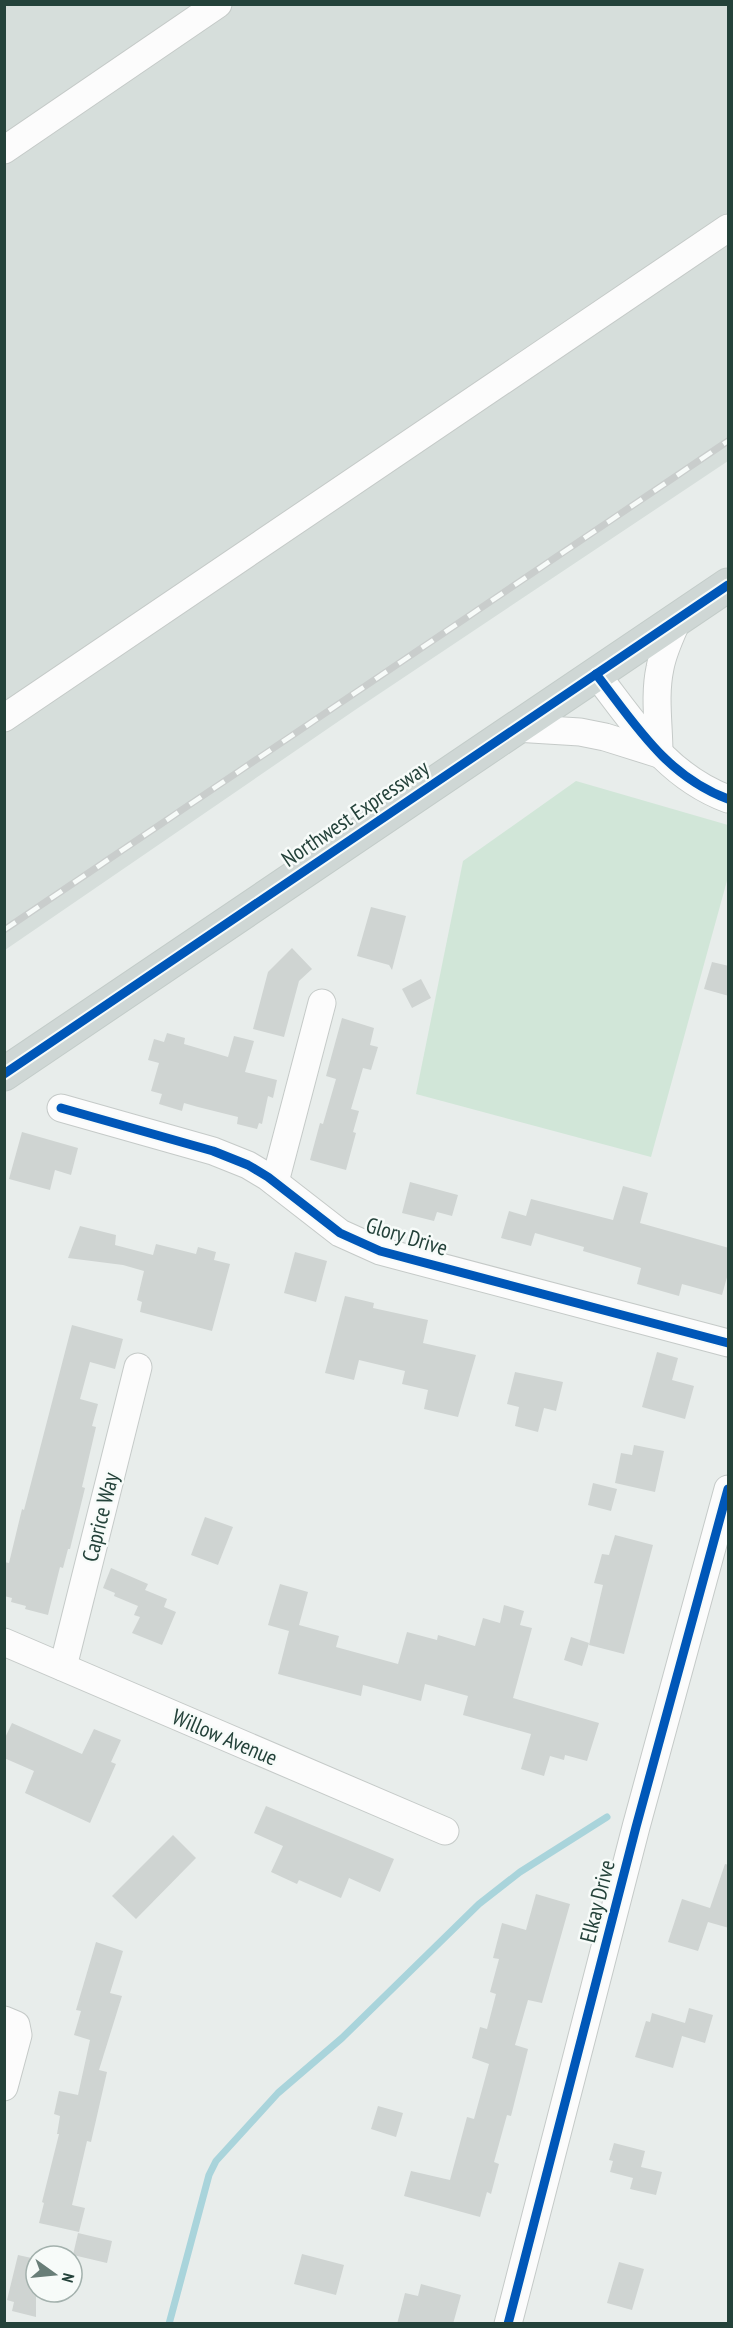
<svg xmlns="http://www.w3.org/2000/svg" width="733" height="2328" font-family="'PT Sans Narrow',sans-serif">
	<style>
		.built { fill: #d6dedb }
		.green { fill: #d1e6d8 }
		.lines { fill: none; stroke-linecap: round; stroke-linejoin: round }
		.stream { stroke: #a9d4db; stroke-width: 7 }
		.building { fill: #cfd4d2 }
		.minor-casing { stroke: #c5cac8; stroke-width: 29 }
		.major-casing { stroke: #c3ccc9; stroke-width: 35 }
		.minor { stroke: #fcfcfc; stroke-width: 27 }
		.major { stroke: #cfd7d5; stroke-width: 33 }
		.rail-casing { stroke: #c9cdcc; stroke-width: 7 }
		.rail { stroke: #f7fbf9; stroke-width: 4.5; stroke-dasharray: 14; stroke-linecap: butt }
		.cycleway-casing { stroke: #f7fbf9; stroke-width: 13 }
		.cycleway { stroke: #0057b8; stroke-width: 9 }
		.labels { text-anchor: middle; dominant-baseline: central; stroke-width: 5; stroke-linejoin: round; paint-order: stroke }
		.street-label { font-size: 22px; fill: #24423a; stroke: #f7fbf9 }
	</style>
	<rect width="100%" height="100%" fill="#e8edeb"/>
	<polygon class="built" points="5,5 728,5 728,461 355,710 5,950"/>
	<polygon class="green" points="576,781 728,825 728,877 651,1157 416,1094 463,861"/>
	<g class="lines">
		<polyline class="stream" points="169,2324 209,2175 216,2161 278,2093 342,2038 479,1904 520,1872 607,1817"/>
	</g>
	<g class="building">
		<polygon points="371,907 406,916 392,970 389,965 357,956"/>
		<polygon points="292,948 312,969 299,981 284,1037 253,1029 268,972"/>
		<polygon points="712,962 729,966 729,996 704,989"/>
		<polygon points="421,979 431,998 412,1008 402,989"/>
		<polygon points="342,1018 374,1028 370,1045 378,1047 371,1070 363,1068 351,1109 359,1111 353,1132 356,1133 346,1170 310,1160 320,1123 323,1124 336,1079 326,1076"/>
		<polygon points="167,1033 185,1038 184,1044 228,1057 234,1036 254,1041 245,1072 277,1080 273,1098 268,1096 262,1124 259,1123 257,1129 237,1124 238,1117 198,1107 184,1103 182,1111 159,1104 162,1094 151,1091 159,1063 148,1060 154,1039 164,1042"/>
		<polygon points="22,1132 78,1148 71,1175 55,1170 50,1190 9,1179"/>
		<polygon points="410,1182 458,1195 452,1216 437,1212 434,1221 402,1213"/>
		<polygon points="623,1186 648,1193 640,1223 729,1248 729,1270 722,1295 682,1284 679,1296 637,1284 641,1268 583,1251 584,1247 535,1233 531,1246 501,1238 509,1211 526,1216 531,1199 613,1220"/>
		<polygon points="80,1226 116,1235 115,1245 153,1255 156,1244 196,1254 198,1247 216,1252 214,1260 230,1264 212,1331 140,1312 142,1302 137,1300 144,1271 123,1265 68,1258"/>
		<polygon points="295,1252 327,1261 316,1302 284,1293"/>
		<polygon points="345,1296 374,1303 373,1308 428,1320 423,1343 476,1355 458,1417 424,1409 428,1390 402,1384 405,1371 359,1360 354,1380 325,1373"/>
		<polygon points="72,1325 123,1339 115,1369 90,1362 80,1399 98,1404 92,1426 96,1427 82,1487 85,1488 70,1549 68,1549 63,1568 60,1567 48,1615 25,1609 26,1606 11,1602 12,1598 4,1596 4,1562 9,1563 22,1509 24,1510"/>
		<polygon points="657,1352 678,1358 672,1380 694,1386 685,1419 642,1407"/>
		<polygon points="515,1372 563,1382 556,1411 544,1408 538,1432 515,1426 519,1407 507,1404"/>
		<polygon points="634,1445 664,1451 655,1492 615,1483 621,1453 632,1455"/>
		<polygon points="593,1483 617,1489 611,1511 588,1505"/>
		<polygon points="205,1517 233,1527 218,1565 191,1555"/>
		<polygon points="615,1535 653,1545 624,1654 589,1645 603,1585 594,1583 602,1554 609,1555"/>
		<polygon points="111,1568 148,1584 145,1590 167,1599 164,1607 176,1612 162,1645 132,1633 140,1617 134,1615 138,1606 114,1596 115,1593 103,1588"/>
		<polygon points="280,1584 308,1592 299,1625 339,1636 336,1647 398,1664 407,1632 437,1640 438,1635 475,1646 483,1618 500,1623 504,1605 524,1611 520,1625 532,1628 513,1698 599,1723 587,1761 565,1755 564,1760 550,1756 544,1776 521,1769 531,1734 463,1715 468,1696 425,1684 421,1701 363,1685 361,1696 278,1674 289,1631 268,1625"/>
		<polygon points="571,1637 589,1643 582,1666 564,1660"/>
		<polygon points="12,1723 82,1754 94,1729 121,1740 111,1762 116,1764 90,1823 25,1793 34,1771 4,1758 4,1740"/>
		<polygon points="266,1806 394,1859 380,1892 349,1878 341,1898 299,1880 297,1884 271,1872 283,1846 254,1833"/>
		<polygon points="173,1835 196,1858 136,1919 112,1896"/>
		<polygon points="725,1864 729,1865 729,1928 708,1922 698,1951 668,1942 682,1899 710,1908"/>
		<polygon points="536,1894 570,1904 542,2003 528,2000 515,2045 528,2049 511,2116 507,2115 494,2162 499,2164 491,2194 487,2192 480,2217 404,2196 411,2171 450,2180 467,2117 474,2119 489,2064 472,2058 480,2027 487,2029 496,1994 490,1992 499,1959 493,1958 502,1923 526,1930"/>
		<polygon points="96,1942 123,1951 110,1993 122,1996 99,2070 107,2072 91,2142 87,2141 72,2205 85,2208 79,2232 39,2223 44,2203 42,2202 59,2134 57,2134 60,2116 54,2114 59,2091 78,2095 90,2040 74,2035 81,2011 76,2010"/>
		<polygon points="689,2008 713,2015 705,2043 682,2036 673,2068 635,2057 646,2021 650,2022 652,2013 685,2023"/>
		<polygon points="378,2106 403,2113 396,2137 371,2129"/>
		<polygon points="614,2143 645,2151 641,2167 662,2172 656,2195 630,2189 633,2178 610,2172 613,2161 609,2160"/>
		<polygon points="78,2233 112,2241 107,2263 73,2255"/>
		<polygon points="302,2254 344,2265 336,2295 294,2284"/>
		<polygon points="18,2255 36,2259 36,2317 12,2311 14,2302 7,2300"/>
		<polygon points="619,2262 644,2269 632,2310 607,2303"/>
		<polygon points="421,2284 461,2295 453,2324 397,2324 405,2293 418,2296"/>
	</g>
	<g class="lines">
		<g class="minor-casing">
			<g id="minor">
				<polyline points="4,150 218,4"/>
				<path d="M596 674C635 724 666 776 728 799"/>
				<polyline points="4,718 728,228"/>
				<path d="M515 728 580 732 605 737 659 754C659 725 654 696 660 668 663 651 671 635 678 619"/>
				<polyline points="61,1108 213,1151 248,1165 268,1177 340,1233 380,1251 728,1343"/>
				<polyline points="275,1182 322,1003"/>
				<polyline points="4,1642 445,1831"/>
				<polyline points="63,1667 138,1367"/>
				<polyline points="4,2020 16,2025 18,2035 4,2087"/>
				<polyline points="508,2324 636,1827 728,1489"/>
			</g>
		</g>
		<g class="major-casing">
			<polyline id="major" points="4,1074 728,585"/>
		</g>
		<use href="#minor" class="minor"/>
		<use href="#major" class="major"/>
		<g class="rail-casing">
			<polyline id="rail" points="4,930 728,441"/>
		</g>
		<use href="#rail" class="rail"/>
		<g class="cycleway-casing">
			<g id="cycleway">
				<path d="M596 674C635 724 666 776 728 799"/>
				<polyline points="4,1074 728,585"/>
				<polyline points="61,1108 213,1151 248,1165 268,1177 340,1233 380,1251 728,1343"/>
				<polyline points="508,2324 636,1827 728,1489"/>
			</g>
		</g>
		<use href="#cycleway" class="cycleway"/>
	</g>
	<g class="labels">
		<g class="street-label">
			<text transform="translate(355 813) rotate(-34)">Northwest Expressway</text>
			<text transform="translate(407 1236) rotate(17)">Glory Drive</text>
			<text transform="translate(100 1517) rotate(-76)">Caprice Way</text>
			<text transform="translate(225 1737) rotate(23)">Willow Avenue</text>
			<text transform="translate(597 1901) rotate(-76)">Elkay Drive</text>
		</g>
	</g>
	<rect width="733" height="2328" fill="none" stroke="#24423a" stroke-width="12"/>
	<g transform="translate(54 2274) rotate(105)"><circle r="28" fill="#f7fbf9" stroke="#a3b1ad" stroke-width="1.5"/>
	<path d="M0-4.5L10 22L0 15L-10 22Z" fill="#697e78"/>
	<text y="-9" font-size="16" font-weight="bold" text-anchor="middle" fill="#24423a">N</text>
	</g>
</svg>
